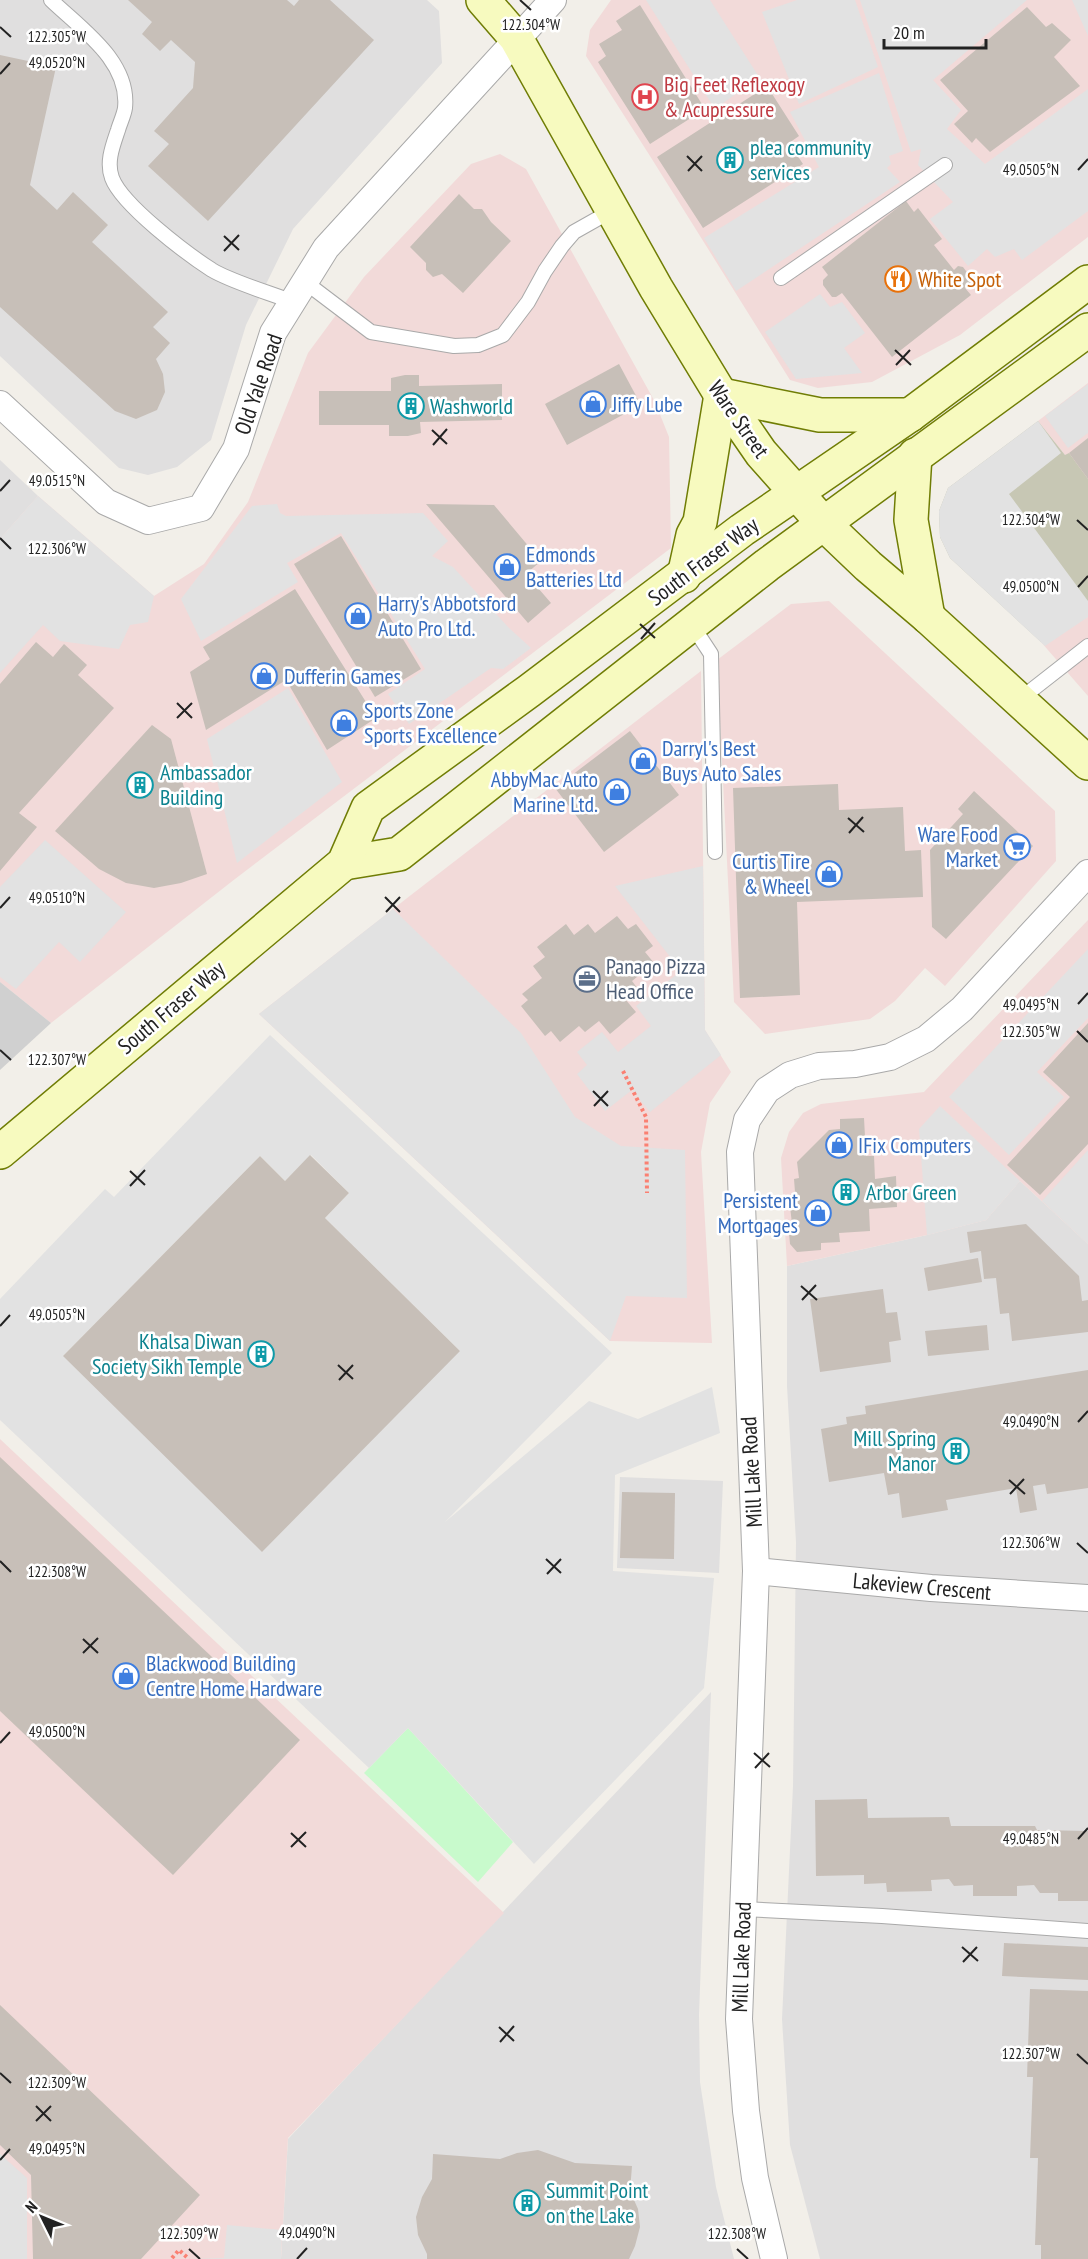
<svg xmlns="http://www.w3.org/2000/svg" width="1088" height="2259" font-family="'PT Sans Narrow',sans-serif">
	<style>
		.residential { fill: #e0dfdf }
		.commercial { fill: #f2dad9 }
		.religious { fill: #d0d0d0 }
		.construction { fill: #c7c7b4 }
		.park { fill: #c8facc }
		.parking { fill: #e2e2e2; fill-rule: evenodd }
		.building { fill: #c7bfb8 }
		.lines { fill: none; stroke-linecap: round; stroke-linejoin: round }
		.lane-casing { stroke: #a9a9a9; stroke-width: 16 }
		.street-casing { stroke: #a9a9a9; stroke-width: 28 }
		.secondary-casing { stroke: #707d05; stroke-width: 36 }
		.path { stroke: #fa8072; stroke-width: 4; stroke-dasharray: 3 3; stroke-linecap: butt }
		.lane { stroke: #fff; stroke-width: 14 }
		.street { stroke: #fff; stroke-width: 26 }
		.secondary { stroke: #f7fabf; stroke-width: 33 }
		.ticks { fill: none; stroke: #222; stroke-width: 2 }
		.labels { text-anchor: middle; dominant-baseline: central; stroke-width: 5; stroke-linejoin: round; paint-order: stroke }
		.health-label { font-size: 22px; fill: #be3a42; stroke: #fff; text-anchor: start }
		.culture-label { font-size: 22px; fill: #0d838f; stroke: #fff; text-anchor: start }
		.food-label { font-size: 22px; fill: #c56008; stroke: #fff; text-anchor: start }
		.street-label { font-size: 22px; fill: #222; stroke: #fff }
		.shop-label { font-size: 22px; fill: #366cbe; stroke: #fff; text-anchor: start }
		.service-label { font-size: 22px; fill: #4e5e75; stroke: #fff; text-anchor: start }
		.ticks-label { font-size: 15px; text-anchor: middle; fill: #222; stroke: #fff; stroke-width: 5; stroke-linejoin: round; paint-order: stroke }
	</style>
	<rect width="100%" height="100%" fill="#f2efe9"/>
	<g class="residential">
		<polygon points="0,0 427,0 439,11 442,63 293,229 246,325 211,440 177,467 148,475 119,468 0,356"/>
		<polygon points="0,460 38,496 0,539"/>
		<polygon points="1020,1181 1088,1244 1088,2259 820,2259 790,2145 782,2019 793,1786 796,1542 787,1386 787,1266 927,1235 986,1220"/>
		<polygon points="620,1477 723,1481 719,1573 617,1568"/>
		<polygon points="711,1692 699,2015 700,2082 716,2187 734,2259 281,2259 288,2139"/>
	</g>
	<g class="commercial">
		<polygon points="611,0 1088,0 1088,237 960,335 872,382 818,388 790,380 650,156 586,56 590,30"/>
		<polygon points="500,154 526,169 655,402 669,437 671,548 235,879 51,1023 0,982 0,539 38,496 154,596 204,564 248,502 308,353 364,277 471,164"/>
		<polygon points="1088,383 1088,484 1038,421"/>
		<polygon points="829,601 1055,811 1056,861 945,986 925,968 895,1001 870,1019 765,1034 734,1002 717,660 791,604"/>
		<polygon points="1088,611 1088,696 1041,642"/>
		<polygon points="701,671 705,1030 731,1072 710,1103 701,1152 712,1343 610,1341 259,1014 411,895"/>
		<polygon points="1088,920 1088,1244 1020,1181 986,1220 927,1235 787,1266 781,1158 789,1132 803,1113 821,1104 924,1092"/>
		<polygon points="0,1439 504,1913 288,2138 281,2259 0,2259"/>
	</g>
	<polygon class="religious" points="0,982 51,1023 0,1070"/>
	<polygon class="construction" points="1038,421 1065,455 1069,453 1088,479 1088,615 1041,642 950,558 940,537 939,511 948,488"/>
	<polygon class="park" points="408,1728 513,1842 478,1882 364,1773"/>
	<g class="parking">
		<polygon points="646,0 710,0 759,77 715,109"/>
		<polygon points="797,0 855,0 878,67 799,104 762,12"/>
		<polygon points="860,0 1027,0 933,80 961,110 947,129 985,164 1088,89 1088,211 1022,260 1014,249 995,257 987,249 968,266 930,219 953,202 918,165 921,149 911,152"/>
		<polygon points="1072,0 1088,0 1088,36"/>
		<polygon points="879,73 903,151 889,156 891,164 887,168 900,182 736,291 704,238 819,167 790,112"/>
		<polygon points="820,294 830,307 842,302 865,333 844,348 862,373 796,379 765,332"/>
		<polygon points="1088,384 1088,433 1068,448 1045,416"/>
		<polygon points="1038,421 1061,453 1009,494 1088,601 1088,617 1045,646 950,558 940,537 939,511 948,488"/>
		<polygon points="38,496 154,596 148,622 130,625 119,649 60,641 43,625 0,673 0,539"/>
		<polygon points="277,504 280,513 286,516 423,513 448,541 432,556 453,567 509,628 531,648 503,669 491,668 409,724 388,694 425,669 341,533 287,563 298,582 201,641 181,599 252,506"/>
		<polygon points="288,688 342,782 237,863 207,739"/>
		<polygon points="45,840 126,912 80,962 59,942 16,989 0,977 0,887"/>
		<polygon points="703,866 705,1030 721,1055 650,1112 632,1090 605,1111 577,1074 587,1065 577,1052 602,1032 618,1052 651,1026 636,1006 681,971 615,886"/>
		<polygon points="393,909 521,1033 575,1117 621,1146 685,1150 687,1298 626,1296 610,1341 259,1014"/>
		<polygon points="1088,949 1088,1018 1037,1072 1064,1097 1009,1155 949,1097"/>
		<path d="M270 1035 612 1353 445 1522 589 1401 638 1419 712 1387 720 1433 615 1475 613 1571 714 1578 704 1688 534 1864 408 1728 369 1768 0 1420V1299L105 1189 114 1197ZM311 1155 349 1193 325 1218 460 1351 63 1356 260 1156 285 1181Z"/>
		<polygon points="940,1106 1020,1181 986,1220 927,1235 919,1129"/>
		<polygon points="1088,1150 1088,1244 1042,1201"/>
		<polygon points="0,2154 27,2178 27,2259 0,2259"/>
		<polygon points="227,2225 282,2230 281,2259 193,2259 224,2258"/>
	</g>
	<g class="building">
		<polygon points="128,0 287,0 294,6 299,0 330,0 374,40 208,221 148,166 169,144 154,131 193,88 195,62 171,40 160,51 142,34 152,22"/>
		<polygon points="640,5 705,109 650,144 598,62 606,56 599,44 622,30 616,21"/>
		<polygon points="1027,7 1046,27 1052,23 1071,40 1054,57 1080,86 990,152 976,138 972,143 954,124 968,111 940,80"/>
		<polygon points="0,55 56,67 30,185 57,210 73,192 108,225 92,242 168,312 153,327 170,343 156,359 163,374 165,392 157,410 136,419 115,411 0,307"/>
		<polygon points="767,86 799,136 789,143 803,164 703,228 657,157"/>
		<polygon points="459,194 474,209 482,209 491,222 511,241 463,293 442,274 433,277 426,270 426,263 410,247"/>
		<polygon points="906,201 914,212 918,208 942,239 934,245 954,270 958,266 963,267 972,279 971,284 965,288 971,295 892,357 842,293 836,297 832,297 823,285 823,280 828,275 822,267"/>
		<polygon points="619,364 641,405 567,445 545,404"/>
		<polygon points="405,375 419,375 419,386 502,384 502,420 420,422 421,433 408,436 389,436 389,425 319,425 319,391 391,391 391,378"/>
		<polygon points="1088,438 1088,479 1069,453"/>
		<polygon points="426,504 494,505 541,561 526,574 551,603 528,623"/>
		<polygon points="341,536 421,669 375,697 294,564"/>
		<polygon points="295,589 376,718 327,750 286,680 206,730 190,672 210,659 203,647"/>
		<polygon points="36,642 53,657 64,644 87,665 78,675 114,708 19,813 37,827 0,871 0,684"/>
		<polygon points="152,725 171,739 207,874 181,883 154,888 126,883 99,869 55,831"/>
		<polygon points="630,731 679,795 604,852 555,788"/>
		<polygon points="838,784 839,810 903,807 905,851 921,850 923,897 797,902 800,995 740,998 733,788"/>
		<polygon points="974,791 1033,846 946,939 932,927 930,850 963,814 958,809"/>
		<polygon points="617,916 628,929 636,924 653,946 645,952 654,963 632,981 638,989 625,999 636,1012 610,1034 599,1021 585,1032 579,1026 560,1042 551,1031 545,1036 521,1006 528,1000 522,994 542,978 533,966 545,957 537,947 566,924 574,935 588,924 595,933"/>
		<polygon points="1088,1023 1088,1144 1040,1195 1007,1165 1070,1097 1043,1072"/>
		<polygon points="864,1118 866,1156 874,1156 875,1179 896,1176 897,1207 869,1209 870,1231 839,1233 840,1242 821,1243 821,1250 797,1252 790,1244 789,1233 793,1233 790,1206 796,1205 794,1179 799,1178 797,1162 829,1130 840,1129 840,1119"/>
		<polygon points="310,1155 349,1193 325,1218 460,1351 262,1552 63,1356 260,1156 285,1181"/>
		<polygon points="1026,1224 1079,1276 1082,1301 1088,1300 1088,1332 1012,1341 1009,1313 1000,1314 996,1278 984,1279 981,1251 970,1253 967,1232"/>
		<polygon points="978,1258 982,1282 928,1291 924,1268"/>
		<polygon points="883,1289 886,1313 897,1312 901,1340 889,1342 891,1362 820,1372 810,1299"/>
		<polygon points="987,1325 989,1350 928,1356 925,1331"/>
		<polygon points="1088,1370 1088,1488 1047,1494 1045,1484 1033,1486 1037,1510 1020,1513 1016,1488 946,1500 948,1510 902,1518 899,1493 888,1495 884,1473 829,1482 821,1429 847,1424 846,1417 866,1414 865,1406"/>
		<polygon points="0,1457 300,1740 173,1875 0,1711"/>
		<polygon points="622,1492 675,1493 674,1559 620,1558"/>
		<polygon points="867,1799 868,1818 949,1817 951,1826 1035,1826 1037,1830 1088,1831 1088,1901 1058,1901 1058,1893 1040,1893 1034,1885 1017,1886 1017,1896 973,1896 973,1885 954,1886 949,1879 931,1880 932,1891 887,1892 886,1883 864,1884 864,1875 816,1876 815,1800"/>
		<polygon points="1004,1943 1088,1947 1088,1980 1002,1976"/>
		<polygon points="1030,1989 1088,1991 1088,2259 1041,2259 1041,2245 1035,2245 1038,2158 1030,2158 1033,2077 1027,2077"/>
		<polygon points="0,2005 200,2195 141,2259 33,2259 31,2175 0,2145"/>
		<polygon points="538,2150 575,2163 632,2166 630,2191 638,2209 640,2227 635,2246 629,2259 427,2259 427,2254 418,2235 416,2217 422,2197 432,2179 433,2154 500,2159 517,2153"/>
	</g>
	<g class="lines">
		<g class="lane-casing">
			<g id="lane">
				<path d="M51 0C81 29 130 61 125 108 124 115 120 123 118 130 113 145 106 162 112 178 122 205 187 254 212 270 232 282 270 293 293 302"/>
				<polyline points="781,278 945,165"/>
				<polyline points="305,282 371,332 454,346 478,345 503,335 528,302 545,271 562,246 574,232 613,210"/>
				<polyline points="692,625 711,654 715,852"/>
				<polyline points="1019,700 1088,646"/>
				<polyline points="743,1909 882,1916 1088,1931"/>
			</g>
		</g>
		<g class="street-casing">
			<g id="street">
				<polyline points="0,404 106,502 148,521 201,508 236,449 273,333 326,248 553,0"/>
				<polyline points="756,1571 931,1588 1088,1598"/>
				<polyline points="774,2259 755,2178 746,2111 739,2019 756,1571 740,1152 747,1120 767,1090 790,1075 819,1066 855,1064 890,1057 926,1039 962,1009 1088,873"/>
			</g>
		</g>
		<g class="secondary-casing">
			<g id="secondary">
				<polyline points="483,0 516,38 656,288 721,395 761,453 824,524 868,566 928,617 1088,763"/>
				<polyline points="721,395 820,415 910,415"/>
				<polyline points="915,455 911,520 928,617"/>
				<polyline points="684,576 693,535 700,522 721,395"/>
				<polyline points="344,863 399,854 767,565 1088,330"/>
				<polyline points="0,1152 344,863 368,808 529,691 742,530 910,415 1088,282"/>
			</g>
		</g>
		<g class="path">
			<polyline points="623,1071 646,1117 647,1193"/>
			<polyline points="172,2258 179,2250 189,2259"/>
		</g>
		<use href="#lane" class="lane"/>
		<use href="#street" class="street"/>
		<use href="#secondary" class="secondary"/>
	</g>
	<path class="ticks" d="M520 0 531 10M0 27 11 37M0 74 10 63M687 156 702 171M1078 170 1088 159M688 171 702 156M224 236 239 250M224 251 239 235M895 350 911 365M896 365 910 350M432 430 447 444M433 445 447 429M0 491 10 480M1077 520 1088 530M0 538 11 549M1078 587 1088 576M640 624 655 638M641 639 655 623M177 703 192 718M177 718 192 703M848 818 864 832M849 833 863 817M385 897 400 912M0 908 10 897M386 912 400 897M1078 1004 1088 993M1077 1031 1088 1042M0 1050 11 1060M593 1091 608 1106M594 1106 608 1091M130 1171 145 1185M130 1186 145 1170M801 1286 817 1300M802 1300 816 1285M0 1326 10 1315M338 1365 353 1379M339 1380 353 1365M1078 1422 1088 1411M1009 1480 1025 1494M1010 1494 1024 1479M1077 1543 1088 1553M546 1559 561 1573M0 1561 11 1572M547 1574 561 1559M83 1639 98 1653M83 1653 98 1638M0 1743 10 1732M754 1753 770 1767M755 1768 769 1753M291 1833 306 1847M1078 1839 1088 1828M291 1847 306 1832M962 1947 978 1961M963 1962 977 1947M499 2027 514 2041M500 2042 514 2026M1077 2054 1088 2064M0 2073 11 2083M36 2106 51 2121M36 2121 51 2106M0 2160 10 2149M189 2249 200 2259M737 2249 748 2259M297 2259 307 2248"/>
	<defs>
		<g id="hospital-ring" transform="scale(1.35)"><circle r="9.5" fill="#fff" stroke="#e0444e" stroke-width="1.5"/><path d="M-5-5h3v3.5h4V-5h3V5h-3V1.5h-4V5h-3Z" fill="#e0444e"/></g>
		<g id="building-ring" transform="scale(1.35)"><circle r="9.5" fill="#fff" stroke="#0f9aa8" stroke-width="1.5"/><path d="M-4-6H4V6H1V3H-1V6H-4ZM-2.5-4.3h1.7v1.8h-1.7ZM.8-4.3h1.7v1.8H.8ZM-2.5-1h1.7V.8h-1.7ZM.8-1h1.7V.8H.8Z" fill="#0f9aa8"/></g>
		<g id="restaurant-ring" transform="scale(1.35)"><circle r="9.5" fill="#fff" stroke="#e8710a" stroke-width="1.5"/><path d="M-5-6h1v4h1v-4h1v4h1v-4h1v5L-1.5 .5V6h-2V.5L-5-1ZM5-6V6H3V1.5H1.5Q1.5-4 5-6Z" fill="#e8710a"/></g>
		<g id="shop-ring" transform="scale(1.35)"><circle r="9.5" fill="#fff" stroke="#3f7fe0" stroke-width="1.5"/><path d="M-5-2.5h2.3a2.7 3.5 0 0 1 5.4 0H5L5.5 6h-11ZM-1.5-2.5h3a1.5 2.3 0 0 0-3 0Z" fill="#3f7fe0"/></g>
		<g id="supermarket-ring" transform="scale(1.35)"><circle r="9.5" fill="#fff" stroke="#3f7fe0" stroke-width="1.5"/><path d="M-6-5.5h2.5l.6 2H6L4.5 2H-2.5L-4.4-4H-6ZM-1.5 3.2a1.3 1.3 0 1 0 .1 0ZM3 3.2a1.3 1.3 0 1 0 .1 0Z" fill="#3f7fe0"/></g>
		<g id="office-ring" transform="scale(1.35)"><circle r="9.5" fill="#fff" stroke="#5c6f8a" stroke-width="1.5"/><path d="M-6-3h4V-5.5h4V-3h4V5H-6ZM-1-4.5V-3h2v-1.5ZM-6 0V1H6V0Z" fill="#5c6f8a"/></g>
	</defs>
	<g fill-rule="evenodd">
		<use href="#hospital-ring" x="645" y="97"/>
		<use href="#building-ring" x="730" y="160"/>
		<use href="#restaurant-ring" x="898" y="279"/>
		<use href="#shop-ring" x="593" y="404"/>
		<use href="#building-ring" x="411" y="406"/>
		<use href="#shop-ring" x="507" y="567"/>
		<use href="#shop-ring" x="358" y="616"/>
		<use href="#shop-ring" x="264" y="676"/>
		<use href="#shop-ring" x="344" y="723"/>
		<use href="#shop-ring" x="643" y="761"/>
		<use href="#building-ring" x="140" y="785"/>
		<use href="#shop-ring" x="617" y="792"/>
		<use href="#supermarket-ring" x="1017" y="847"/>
		<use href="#shop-ring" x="829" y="874"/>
		<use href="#office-ring" x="587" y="979"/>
		<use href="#shop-ring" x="839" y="1145"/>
		<use href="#building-ring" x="846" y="1192"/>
		<use href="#shop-ring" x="818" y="1213"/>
		<use href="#building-ring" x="261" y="1354"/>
		<use href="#building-ring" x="956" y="1451"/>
		<use href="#shop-ring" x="126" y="1676"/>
		<use href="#building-ring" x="527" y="2203"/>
	</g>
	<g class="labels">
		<g class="health-label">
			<text x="664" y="84">Big Feet Reflexogy<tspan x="664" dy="25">&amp; Acupressure</tspan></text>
		</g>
		<g class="culture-label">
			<text x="750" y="147">plea community<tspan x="750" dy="25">services</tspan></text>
			<text x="430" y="406">Washworld</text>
			<text x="160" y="772">Ambassador<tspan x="160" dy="25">Building</tspan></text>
			<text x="866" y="1192">Arbor Green</text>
			<text x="242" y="1341" text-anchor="end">Khalsa Diwan<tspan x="242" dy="25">Society Sikh Temple</tspan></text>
			<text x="936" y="1438" text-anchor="end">Mill Spring<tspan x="936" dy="25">Manor</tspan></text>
			<text x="546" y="2190">Summit Point<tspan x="546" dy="25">on the Lake</tspan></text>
		</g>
		<g class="food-label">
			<text x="918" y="279">White Spot</text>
		</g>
		<g class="street-label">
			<text transform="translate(258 384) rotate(-71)">Old Yale Road</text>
			<text transform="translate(739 419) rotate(55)">Ware Street</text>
			<text transform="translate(703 561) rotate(-37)">South Fraser Way</text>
			<text transform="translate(171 1007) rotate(-40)">South Fraser Way</text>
			<text transform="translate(751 1472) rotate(-93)">Mill Lake Road</text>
			<text transform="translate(922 1586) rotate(5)">Lakeview Crescent</text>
			<text transform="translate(741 1957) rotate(-88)">Mill Lake Road</text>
		</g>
		<g class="shop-label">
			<text x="612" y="404">Jiffy Lube</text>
			<text x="526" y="554">Edmonds<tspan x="526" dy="25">Batteries Ltd</tspan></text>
			<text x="378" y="603">Harry's Abbotsford<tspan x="378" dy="25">Auto Pro Ltd.</tspan></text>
			<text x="284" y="676">Dufferin Games</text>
			<text x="364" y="710">Sports Zone<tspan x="364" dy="25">Sports Excellence</tspan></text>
			<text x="662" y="748">Darryl's Best<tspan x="662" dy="25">Buys Auto Sales</tspan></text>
			<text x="598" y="779" text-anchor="end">AbbyMac Auto<tspan x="598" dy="25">Marine Ltd.</tspan></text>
			<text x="998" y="834" text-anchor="end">Ware Food<tspan x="998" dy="25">Market</tspan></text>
			<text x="810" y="861" text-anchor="end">Curtis Tire<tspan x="810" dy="25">&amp; Wheel</tspan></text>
			<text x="858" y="1145">IFix Computers</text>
			<text x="798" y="1200" text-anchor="end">Persistent<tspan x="798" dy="25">Mortgages</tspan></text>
			<text x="146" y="1663">Blackwood Building<tspan x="146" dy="25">Centre Home Hardware</tspan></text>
		</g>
		<g class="service-label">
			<text x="606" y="966">Panago Pizza<tspan x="606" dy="25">Head Office</tspan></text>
		</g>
	</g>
	<g class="ticks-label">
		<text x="531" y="30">122.304°W</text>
		<text x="57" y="42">122.305°W</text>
		<text x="57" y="68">49.0520°N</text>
		<text x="1031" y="175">49.0505°N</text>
		<text x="57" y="486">49.0515°N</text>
		<text x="1031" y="525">122.304°W</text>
		<text x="57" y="554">122.306°W</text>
		<text x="1031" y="592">49.0500°N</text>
		<text x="57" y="903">49.0510°N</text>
		<text x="1031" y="1010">49.0495°N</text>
		<text x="1031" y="1037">122.305°W</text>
		<text x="57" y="1065">122.307°W</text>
		<text x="57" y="1320">49.0505°N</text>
		<text x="1031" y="1427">49.0490°N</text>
		<text x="1031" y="1548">122.306°W</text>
		<text x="57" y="1577">122.308°W</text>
		<text x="57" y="1737">49.0500°N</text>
		<text x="1031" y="1844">49.0485°N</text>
		<text x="1031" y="2059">122.307°W</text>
		<text x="57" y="2088">122.309°W</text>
		<text x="57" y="2154">49.0495°N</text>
		<text x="307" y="2238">49.0490°N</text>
		<text x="189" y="2239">122.309°W</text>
		<text x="737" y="2239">122.308°W</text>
	</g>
	<g transform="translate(42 2217) rotate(313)" stroke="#ffffff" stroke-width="4.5" paint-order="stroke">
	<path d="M0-4.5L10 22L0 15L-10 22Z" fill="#222222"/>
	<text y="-9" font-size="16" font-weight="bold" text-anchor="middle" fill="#222222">N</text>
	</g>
	<path d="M884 39v9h102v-9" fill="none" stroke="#222222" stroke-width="3"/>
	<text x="893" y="39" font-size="18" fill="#222222" stroke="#ffffff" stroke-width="4.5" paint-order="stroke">20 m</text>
</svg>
